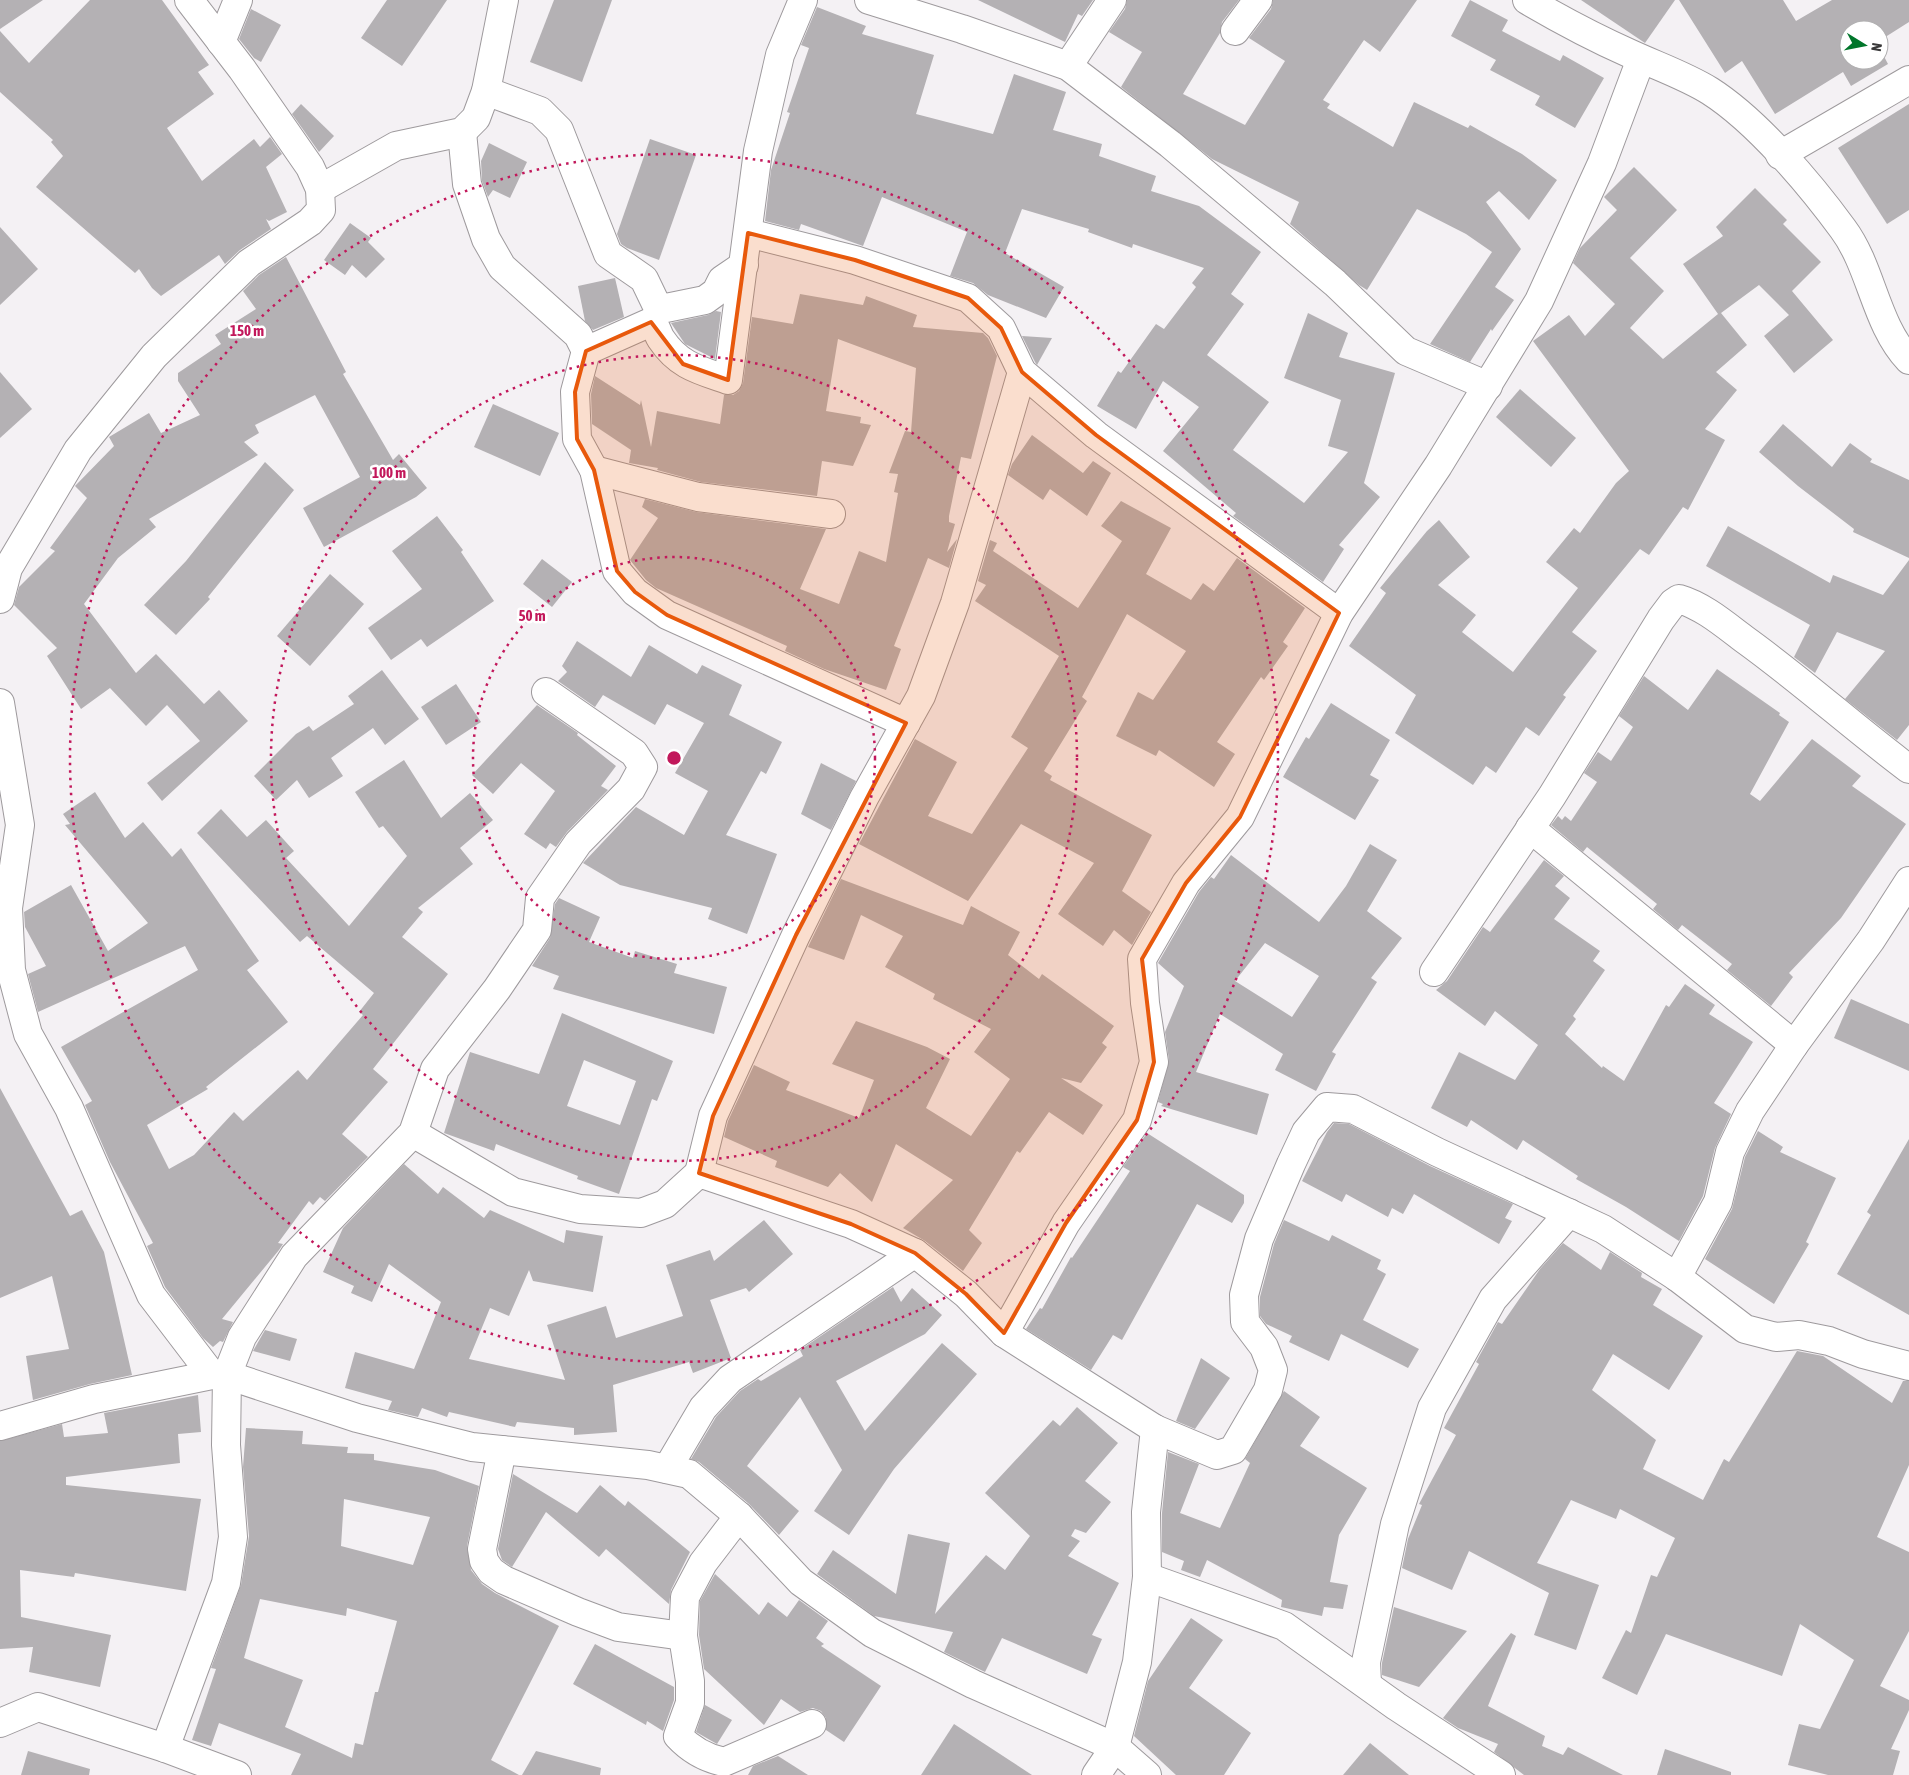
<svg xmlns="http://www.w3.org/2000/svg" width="1909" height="1775" font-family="'Asap Condensed',sans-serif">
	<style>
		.building { fill: #b4b1b4; fill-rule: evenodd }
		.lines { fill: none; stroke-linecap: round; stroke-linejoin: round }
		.minor-casing { stroke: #9e9a9d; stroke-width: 30 }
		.minor { stroke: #fff; stroke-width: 28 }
		.marked { fill: #e8590c; fill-opacity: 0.2; stroke: #e8590c; stroke-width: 4; stroke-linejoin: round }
		.ring { fill: none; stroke: #c2185b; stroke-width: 2.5; stroke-dasharray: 2.5 5 }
		.centre { fill: #c2185b; stroke: #fff; stroke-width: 2.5 }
		.ring-label { font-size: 15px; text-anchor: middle; font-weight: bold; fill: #c2185b; stroke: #fff; stroke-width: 5; stroke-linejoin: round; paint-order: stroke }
	</style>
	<rect width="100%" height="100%" fill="#f4f1f4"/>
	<g class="building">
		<polygon points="0,0 43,0 0,29"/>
		<polygon points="90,0 162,0 209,65 198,72 214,94 167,128 202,181 254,139 260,147 270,137 282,154 266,167 287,212 269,221 266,219 271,229 240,250 225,264 219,255 161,296 152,288 139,269 135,273 36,187 63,156 51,142 53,140 0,92 0,31 29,63"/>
		<polygon points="387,0 447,0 402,66 361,38"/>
		<polygon points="554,0 612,0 582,82 530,62"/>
		<polygon points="978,0 1093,0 1082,16 1078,14 1065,42"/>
		<polygon points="1127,0 1239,0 1222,22 1220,33 1183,94 1245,125 1285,61 1249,38 1271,9 1273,0 1417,0 1380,52 1364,40 1323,100 1330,104 1327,108 1393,147 1414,102 1468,128 1470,125 1522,154 1557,180 1529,220 1499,191 1486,202 1521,249 1495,287 1514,300 1492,331 1491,329 1470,362 1430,344 1492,252 1466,234 1417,209 1367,290 1359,285 1290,224 1299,202 1212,159 1121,87 1142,52 1109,32 1125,9"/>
		<polygon points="1470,0 1508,20 1502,31 1560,61 1563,55 1604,78 1575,128 1535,105 1540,96 1490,70 1496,60 1451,36"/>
		<polygon points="1581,0 1675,0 1645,43"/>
		<polygon points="1679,0 1783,0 1796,21 1832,0 1909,0 1909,22 1879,41 1879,30 1849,30 1849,60 1879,60 1879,47 1888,64 1851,86 1843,72 1775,114 1742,61 1725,73"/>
		<polygon points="817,7 866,26 862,34 934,55 916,114 993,134 1014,74 1066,92 1053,130 1102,144 1099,156 1156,176 1151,191 1199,206 1261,252 1231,294 1244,304 1207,355 1269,402 1233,450 1304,503 1348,452 1328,446 1341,400 1284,378 1308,313 1348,333 1339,357 1395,373 1364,483 1380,497 1339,545 1344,549 1323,582 1233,516 1236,513 1163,451 1199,407 1163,381 1136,429 1097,406 1118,371 1121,373 1156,324 1164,329 1196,287 1192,283 1204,268 1133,244 1132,248 1088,232 1089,229 1022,209 1005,253 1064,287 1046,318 988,295 973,283 950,276 967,232 882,197 863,246 801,224 799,230 765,221 771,170 790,113 787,112 809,48 801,45"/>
		<polygon points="251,9 281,25 261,62 254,58 239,39"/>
		<polygon points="301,104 334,136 319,152 292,114"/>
		<polygon points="1909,104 1909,210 1887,224 1838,148"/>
		<polygon points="650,139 696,155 659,260 627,248 621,244 617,234"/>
		<polygon points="489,143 527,162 510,198 493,190 488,197 482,181 481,161"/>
		<polygon points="1634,167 1677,210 1630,258 1664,291 1630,328 1663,359 1718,314 1683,264 1723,236 1716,227 1755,188 1787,220 1783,224 1821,262 1792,291 1833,340 1794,373 1764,336 1789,315 1759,285 1721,313 1747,345 1716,372 1737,390 1705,429 1725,440 1688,510 1683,507 1649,555 1640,549 1572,632 1597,651 1563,695 1566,697 1539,736 1526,727 1496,773 1486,766 1473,785 1395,733 1416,695 1349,646 1386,593 1380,588 1427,531 1439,520 1470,557 1438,585 1476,615 1462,632 1513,672 1578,588 1546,562 1574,528 1580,533 1616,483 1629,471 1533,341 1569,315 1585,336 1615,304 1573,263 1580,248 1617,210 1604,197"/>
		<polygon points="350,223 371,238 368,242 385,259 366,278 352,265 345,275 324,260"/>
		<polygon points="0,227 38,269 0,305"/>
		<polygon points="286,257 346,372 343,374 393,460 399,454 427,488 416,497 324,547 303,508 360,477 315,395 255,425 259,433 244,442 258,455 149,519 156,527 118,558 84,604 136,673 156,654 204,704 219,690 248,721 162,801 147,783 200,741 167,705 146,726 110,688 81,709 47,656 57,648 14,605 19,587 55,551 50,548 87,498 75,486 114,446 109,437 149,413 161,433 200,415 178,381 178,373 221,344 215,335 256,309 243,291 259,275"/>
		<polygon points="615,278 624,317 593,330 585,321 578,286"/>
		<polygon points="800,294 863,305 866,296 917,315 913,327 983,333 988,338 997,356 971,459 961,457 949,516 949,522 955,524 947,552 957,539 949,568 928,558 894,646 901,649 886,690 824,669 785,651 787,646 656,588 646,580 630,560 658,518 642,507 645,499 696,512 826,529 800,589 839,604 859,551 886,562 898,493 894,492 898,474 889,473 905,431 911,432 916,368 838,339 826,411 861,417 860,423 871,425 853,466 822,461 817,496 701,482 657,470 658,468 629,463 631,450 592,424 591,394 595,376 640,405 641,400 651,447 657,411 720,424 724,395 733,395 739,391 743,383 752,317 793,324"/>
		<polygon points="716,311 721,312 715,359 685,344 671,323 708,315"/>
		<polygon points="1022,336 1052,338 1037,365 1035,362"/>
		<polygon points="0,372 32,409 0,438"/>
		<polygon points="1520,389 1576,438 1551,467 1496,417"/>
		<polygon points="493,404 559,433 540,476 474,447"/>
		<polygon points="1783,424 1832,467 1850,443 1872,459 1870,462 1909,480 1909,558 1853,532 1854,529 1798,486 1759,452"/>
		<polygon points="1032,435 1083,473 1093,461 1111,473 1087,516 1050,489 1043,500 1008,475 1012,464"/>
		<polygon points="265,462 294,490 208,597 210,599 176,635 144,605 186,561"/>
		<polygon points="1121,501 1171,528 1146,574 1191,600 1203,583 1214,591 1237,558 1305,608 1283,642 1288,646 1264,680 1261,677 1217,742 1235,754 1214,787 1159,750 1156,756 1116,736 1138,692 1153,700 1186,651 1127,614 1082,697 1087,701 1044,771 1052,776 1050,780 1152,835 1122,891 1151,912 1132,945 1114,930 1103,946 1058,914 1094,863 1021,824 968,901 859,844 915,739 957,762 928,816 972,834 1028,748 1011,737 1059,656 975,601 986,585 978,581 990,540 997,543 993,551 1078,608 1122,541 1101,526"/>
		<polygon points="437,516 463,550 461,552 494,601 427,647 421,639 391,660 368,628 422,589 392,551"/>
		<polygon points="1728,526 1830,583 1833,575 1883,595 1909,560 1909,725 1897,740 1845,699 1885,651 1837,632 1815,673 1794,657 1810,625 1706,566"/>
		<polygon points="542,559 572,582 552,607 523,584"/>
		<polygon points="330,574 364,604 310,666 277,636"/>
		<polygon points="577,641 631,677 649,645 697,674 702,665 742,685 729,715 782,742 766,774 761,771 726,835 777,854 747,934 708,919 712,908 620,885 583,863 636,807 684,835 708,791 675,773 704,723 667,704 655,725 603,695 595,707 558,681 567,672 562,666"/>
		<polygon points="1717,669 1780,713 1779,715 1789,722 1750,794 1760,801 1812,739 1861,776 1852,786 1906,824 1841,918 1789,973 1793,977 1771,1006 1727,970 1732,964 1682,925 1678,930 1653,909 1657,904 1587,847 1583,852 1551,825 1558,816 1562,820 1565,816 1571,821 1597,782 1584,773 1598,752 1611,761 1633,727 1619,716 1644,676 1688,710"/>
		<polygon points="382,670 419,719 385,745 373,728 331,758 343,776 309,798 297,780 276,800 254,776 296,734 309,726 313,731 354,704 348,696"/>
		<polygon points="456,684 481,722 446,745 421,707"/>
		<polygon points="1331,703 1390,740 1370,775 1379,780 1355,820 1283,777 1306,737 1309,739"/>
		<polygon points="537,705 578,733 577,735 616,766 601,786 608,790 567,832 556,847 550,843 546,849 524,834 555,791 521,763 493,794 472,775"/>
		<polygon points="404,760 441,818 470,793 493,820 460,848 473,864 418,908 423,912 402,937 448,974 373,1069 388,1082 342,1134 368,1157 325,1201 320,1197 313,1205 309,1201 278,1243 283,1244 279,1250 222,1319 233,1322 223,1342 220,1341 213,1347 203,1338 165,1287 147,1246 153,1243 110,1162 85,1105 92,1101 61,1047 198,970 185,946 38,1012 28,974 46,966 25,927 24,912 71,885 108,951 148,923 65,825 70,824 63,814 95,792 125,838 143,822 172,857 181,848 259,961 247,970 288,1022 206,1087 208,1089 147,1125 169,1169 194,1155 234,1112 243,1121 298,1070 307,1080 363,1015 359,1012 374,993 307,936 300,942 197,833 221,809 247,837 266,820 294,851 286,858 349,926 407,856 383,826 379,828 355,792"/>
		<polygon points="821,763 856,781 831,830 801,814"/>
		<path d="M1370 844 1397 860 1367 911 1402 938 1371 978 1377 982 1332 1052 1336 1054 1316 1091 1275 1070 1283 1054 1220 1014 1196 1072 1269 1094 1257 1135 1161 1106 1163 1104 1158 1102 1169 1060 1165 1032 1184 986 1158 963 1199 892 1211 877 1214 879 1231 855 1319 922 1346 886ZM1265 943 1319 976 1292 1017 1235 981Z"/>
		<polygon points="1544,860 1564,876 1555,886 1570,898 1554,919 1600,951 1593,961 1605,970 1573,1016 1576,1019 1565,1034 1602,1068 1603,1066 1624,1081 1666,1005 1669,1007 1685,984 1715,1005 1709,1014 1753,1042 1714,1103 1731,1114 1715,1148 1703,1196 1679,1241 1626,1207 1576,1179 1578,1176 1523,1140 1517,1150 1471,1120 1467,1127 1431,1108 1459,1052 1515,1080 1538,1045 1495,1011 1485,1026 1436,990 1447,981 1483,927 1490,932"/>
		<polygon points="841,879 963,925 971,906 1020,932 1008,955 1039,979 1042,974 1114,1026 1102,1043 1107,1047 1081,1083 1061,1078 1103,1105 1083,1135 1049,1112 1020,1153 1017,1151 969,1230 982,1243 963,1271 925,1241 903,1228 953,1180 896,1144 872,1202 840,1173 828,1187 775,1167 777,1161 724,1137 728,1121 754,1065 790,1082 786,1090 859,1118 874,1080 832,1064 856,1021 927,1047 950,1059 926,1108 971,1136 1010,1079 974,1052 991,1029 933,999 935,994 885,967 903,936 861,915 844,960 808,947"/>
		<polygon points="559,898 600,917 589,942 633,958 635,951 677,964 674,973 727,987 714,1034 553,989 559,976 532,966 550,938 555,904"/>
		<polygon points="1851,999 1909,1024 1909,1071 1834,1038"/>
		<path d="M562 1013 673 1061 657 1101 652 1099 619 1194 577 1179 578 1176 496 1144 494 1151 444 1133 470 1052 539 1074ZM584 1060 636 1081 620 1125 567 1106Z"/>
		<polygon points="0,1088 70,1216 82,1210 104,1252 132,1375 90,1384 33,1400 26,1356 69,1349 52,1276 0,1298"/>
		<polygon points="1334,1123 1349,1124 1430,1166 1513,1204 1505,1218 1512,1221 1499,1244 1414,1194 1403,1214 1392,1208 1388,1217 1346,1194 1342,1202 1302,1181 1327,1132"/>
		<polygon points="1758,1131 1783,1147 1780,1152 1836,1178 1806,1242 1809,1244 1774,1304 1705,1259 1732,1209 1745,1157"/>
		<polygon points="1147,1133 1244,1195 1244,1203 1232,1223 1197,1204 1122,1340 1113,1335 1091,1370 1026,1329 1040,1308 1042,1309 1071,1257 1072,1258 1130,1171 1123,1167"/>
		<polygon points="1909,1139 1909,1315 1837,1274 1871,1215 1867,1212"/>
		<polygon points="404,1164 438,1194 443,1187 484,1218 490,1210 564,1243 566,1230 603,1236 593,1292 533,1281 529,1270 509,1316 490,1308 469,1359 565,1380 547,1325 606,1306 616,1338 683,1316 666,1265 710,1250 714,1261 764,1220 793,1254 749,1292 746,1288 710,1300 731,1358 693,1373 689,1362 613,1385 617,1432 574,1435 574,1428 517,1422 515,1427 449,1412 447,1417 422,1408 418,1417 388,1410 392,1401 345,1388 355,1352 414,1369 441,1302 389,1264 372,1302 351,1293 354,1286 323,1272 343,1228"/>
		<polygon points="1284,1220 1329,1241 1332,1235 1381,1260 1377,1269 1386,1274 1363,1320 1419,1349 1408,1368 1341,1334 1329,1361 1289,1342 1292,1336 1266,1324 1260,1316 1260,1297 1274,1244"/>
		<polygon points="1563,1243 1601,1270 1610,1252 1642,1273 1641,1277 1662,1289 1653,1305 1703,1336 1669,1390 1613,1354 1592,1390 1656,1440 1643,1469 1703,1500 1724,1459 1729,1462 1797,1351 1823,1356 1892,1403 1903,1381 1909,1381 1909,1465 1877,1537 1909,1552 1909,1631 1880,1686 1909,1700 1909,1710 1891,1749 1900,1751 1893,1775 1828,1775 1788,1765 1799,1724 1820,1729 1854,1660 1800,1624 1782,1676 1666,1634 1637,1695 1602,1678 1626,1630 1631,1633 1651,1575 1657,1577 1675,1538 1620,1509 1616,1519 1571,1500 1537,1563 1599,1585 1576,1650 1534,1635 1549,1593 1469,1551 1452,1590 1402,1568 1408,1539 1422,1505 1419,1504 1456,1435 1444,1428 1479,1364 1476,1362 1498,1322 1502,1324 1540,1269"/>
		<polygon points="893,1287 901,1302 912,1288 942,1315 925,1334 836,1381 865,1431 942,1343 977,1374 894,1469 849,1535 814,1511 842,1470 800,1397 747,1466 799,1511 779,1535 749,1504 699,1462 691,1459 716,1417 740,1391 758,1379 761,1381 803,1356 800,1350"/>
		<polygon points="265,1330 297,1339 290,1361 253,1351"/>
		<polygon points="1201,1358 1230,1378 1195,1429 1176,1421"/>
		<polygon points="1284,1391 1320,1417 1300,1446 1367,1488 1339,1535 1330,1582 1348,1585 1343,1609 1324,1607 1322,1616 1281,1607 1282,1600 1207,1560 1200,1577 1181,1570 1184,1561 1162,1552 1162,1513 1168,1452 1199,1464 1180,1513 1220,1528 1250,1463 1245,1459"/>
		<polygon points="198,1395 201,1432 178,1434 180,1463 66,1477 66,1485 201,1499 186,1591 75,1573 74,1577 20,1570 21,1617 111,1635 100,1687 29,1672 33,1647 0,1649 0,1441 62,1424 64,1437 108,1433 104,1413"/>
		<polygon points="1077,1407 1118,1443 1085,1481 1111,1502 1086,1533 1075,1529 1071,1536 1080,1541 1068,1556 1119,1583 1092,1635 1102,1639 1087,1674 1002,1638 985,1672 944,1652 953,1632 874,1616 817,1574 833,1550 896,1594 908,1534 950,1543 935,1614 986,1555 1005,1570 1030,1536 985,1493 1053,1420 1060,1426"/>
		<path d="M246 1428 303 1431 302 1444 348 1447 347 1453 374 1454V1460L435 1470 479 1486 467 1546 471 1570 482 1584 495 1593 559 1626 491 1760 519 1775H291L301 1754 219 1723 211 1746 192 1740 216 1669 211 1668 241 1585 249 1536 243 1467ZM344 1499 430 1517 413 1565 341 1546ZM260 1599 346 1616 347 1608 397 1621 378 1692H375L363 1745 355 1743 352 1758 285 1727 303 1680 244 1658Z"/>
		<polygon points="513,1474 577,1513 600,1485 625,1506 628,1501 690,1552 671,1590 669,1604 606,1549 599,1557 546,1512 512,1567 502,1560 498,1549"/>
		<polygon points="715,1574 759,1615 768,1602 787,1617 799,1600 828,1621 816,1638 824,1644 821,1646 881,1686 844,1742 826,1730 826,1718 821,1711 813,1708 800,1712 781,1699 764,1725 704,1669 699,1635 700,1601"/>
		<polygon points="1394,1607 1467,1631 1419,1687 1382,1675 1382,1663"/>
		<polygon points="1191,1618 1223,1640 1189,1688 1251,1733 1224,1775 1176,1775 1134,1736 1148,1681"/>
		<polygon points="1511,1633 1516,1636 1488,1706 1545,1736 1542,1746 1563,1755 1568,1747 1623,1775 1524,1775 1494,1752 1498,1744 1458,1728 1443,1718"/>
		<polygon points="595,1644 674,1687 674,1700 663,1731 647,1721 646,1725 573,1684"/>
		<polygon points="705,1705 732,1720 717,1744 696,1732"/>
		<polygon points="954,1724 1032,1775 921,1775"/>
		<polygon points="1370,1743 1409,1775 1343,1775"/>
		<polygon points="1665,1749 1731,1772 1731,1775 1657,1775"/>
		<polygon points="28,1751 90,1769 89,1775 21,1775"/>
		<polygon points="536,1751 601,1768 600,1775 522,1775"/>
		<polygon points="778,1756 808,1775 748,1775 753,1766"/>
	</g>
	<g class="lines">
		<g class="minor-casing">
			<g id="minor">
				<polyline points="869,0 962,29 1068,66 1170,144 1264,223 1335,283 1406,351 1488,386"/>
				<path d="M1527 0C1561 20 1595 38 1631 54 1657 66 1686 76 1710 91 1757 121 1810 184 1843 229 1872 268 1875 324 1909 360"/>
				<polyline points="1235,31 1258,0"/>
				<polyline points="221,42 238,0"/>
				<polyline points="1068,66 1112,0"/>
				<polyline points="486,91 540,111 559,130 608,254 644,279 657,306 661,309 705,300 716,292 722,280 744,265"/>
				<polyline points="462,132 467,184 486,239 502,267 578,335 586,351 575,392 577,439 594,470 617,571 635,592 667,615 906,723"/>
				<polyline points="1780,155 1909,80"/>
				<polyline points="320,189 396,146 462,132 476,118 486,91 504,0"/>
				<polyline points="748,233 855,260 968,298 1001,328 1022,372 1096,435 1339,613"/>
				<path d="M586 351 651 322C657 326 657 333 661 339 679 366 699 370 728 380L758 151 780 55 803 0"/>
				<polyline points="594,470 698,497 831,514"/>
				<polyline points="0,599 8,568 78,450 154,356 249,263 310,222 321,210 320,189 310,167 242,69 189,0"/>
				<polyline points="0,703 20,825 8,908 11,970 28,1034 69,1108 151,1295 212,1375"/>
				<polyline points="1530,828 1794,1045"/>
				<path d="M1434 972 1552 796 1661 619 1673 603 1679 599C1703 606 1724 624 1744 639 1801 680 1853 727 1909 769"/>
				<polyline points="413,1133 513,1192 580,1209 641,1213 665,1204 699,1173 851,1224 915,1253 966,1294 1004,1333 1155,1429 1217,1455 1233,1450 1268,1390 1273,1370 1264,1347 1245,1322 1244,1295 1259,1239 1291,1164 1306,1132 1327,1107 1353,1109 1437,1152 1603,1229 1677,1277 1745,1329 1776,1337 1799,1335 1829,1341 1863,1354 1909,1366"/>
				<polyline points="699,1173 713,1116 796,935 864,798 921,696 955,603 1022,372"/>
				<polyline points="1677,1277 1718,1202 1730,1152 1750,1111 1794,1045 1871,940 1909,881"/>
				<polyline points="1004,1333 1066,1223 1137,1120 1154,1062 1145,1003 1142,959 1186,883 1240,817 1339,613 1438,466 1539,301 1602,163 1641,59"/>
				<polyline points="0,1426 94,1399 212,1375 227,1375 357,1418 472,1447 648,1465 689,1474 739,1516 801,1582 872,1633 973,1684 1115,1747 1147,1775"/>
				<polyline points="502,1450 482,1549 484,1561 491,1571 504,1580 578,1612 618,1627 683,1636"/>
				<polyline points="667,1469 703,1408 730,1379 915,1253"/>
				<path d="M739 1516 703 1563 685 1597 683 1636 690 1681V1703L678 1736C691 1750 705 1758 724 1762L812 1724"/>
				<polyline points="1147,1577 1284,1626 1396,1706 1501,1775"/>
				<polyline points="1367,1684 1366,1662 1395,1524 1432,1408 1493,1299 1569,1213"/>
				<polyline points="0,1723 38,1707 165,1748 237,1775"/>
				<polyline points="165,1748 226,1583 233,1537 226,1445 227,1375 242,1337 294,1256 413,1133 435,1069 497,989 537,930 540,898 578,843 631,789 643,767 634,753 546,692"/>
				<polyline points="1096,1775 1115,1747 1137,1662 1147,1577 1146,1512 1155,1429"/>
			</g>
		</g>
		<use href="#minor" class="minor"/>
	</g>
	<path class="marked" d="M748 233 855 260 968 298 1001 328 1022 372 1096 435 1339 613 1240 817 1186 883 1142 959 1154 1062 1137 1120 1066 1223 1004 1333 966 1294 915 1253 851 1224 699 1173 713 1116 796 935 906 723 667 615 635 592 617 571 594 470 577 439 575 392 586 351 651 322 683 364 728 380Z"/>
	<g class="ring">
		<circle cx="674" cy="758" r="201"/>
		<circle cx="674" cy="758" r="403"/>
		<circle cx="674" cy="758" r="604"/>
	</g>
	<circle cx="674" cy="758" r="8" class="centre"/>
	<g class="ring-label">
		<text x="247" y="336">150 m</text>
		<text x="389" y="478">100 m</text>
		<text x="532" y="621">50 m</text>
	</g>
	<g transform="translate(1864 45) rotate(100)"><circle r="24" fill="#ffffff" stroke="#b0afb0"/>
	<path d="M0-4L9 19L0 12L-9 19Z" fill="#01762b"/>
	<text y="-8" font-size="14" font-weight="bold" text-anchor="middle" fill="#393839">N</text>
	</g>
</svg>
